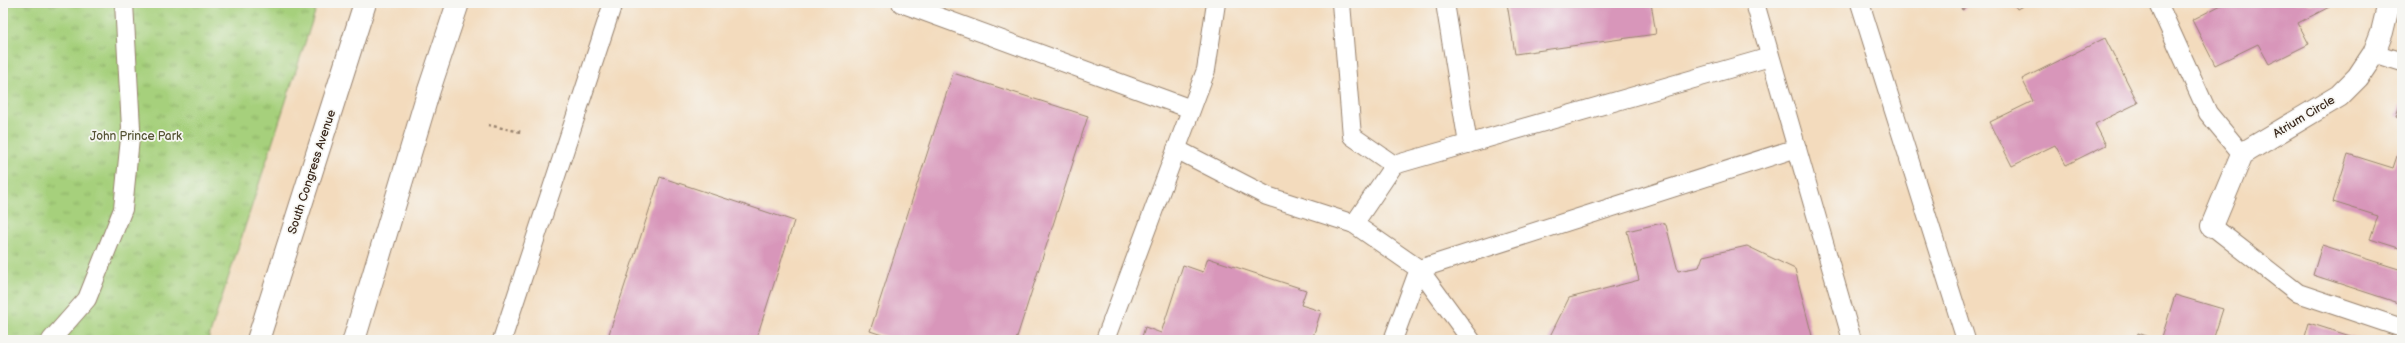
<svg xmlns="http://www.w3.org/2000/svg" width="2405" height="343" font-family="'Balsamiq Sans',sans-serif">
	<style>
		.park { fill: url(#park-tufts); stroke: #707d4c }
		.building { fill: #d896ba }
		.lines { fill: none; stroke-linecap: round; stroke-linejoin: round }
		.service-casing { stroke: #97826e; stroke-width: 20 }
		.minor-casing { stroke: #97826e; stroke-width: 24 }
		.secondary-casing { stroke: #97826e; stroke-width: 24 }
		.path { stroke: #97826e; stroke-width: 2.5; stroke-dasharray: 3 3; stroke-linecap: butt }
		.service { stroke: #fff; stroke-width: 18 }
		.minor { stroke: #fff; stroke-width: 22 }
		.secondary { stroke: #fff; stroke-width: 22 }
		.labels { text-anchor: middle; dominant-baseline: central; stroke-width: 3.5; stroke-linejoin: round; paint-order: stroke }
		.street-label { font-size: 12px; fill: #3b2a1e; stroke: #f6f6f2 }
		.park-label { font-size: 12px; fill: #565435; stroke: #f6f6f2 }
	</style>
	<defs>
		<pattern id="park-tufts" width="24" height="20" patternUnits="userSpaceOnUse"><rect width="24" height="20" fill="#a6d07b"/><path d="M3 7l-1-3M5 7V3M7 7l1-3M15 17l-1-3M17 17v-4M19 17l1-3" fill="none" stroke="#88a964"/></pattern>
	</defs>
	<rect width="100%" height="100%" fill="#f6f6f2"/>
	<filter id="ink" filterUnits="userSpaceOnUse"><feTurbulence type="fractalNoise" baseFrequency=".025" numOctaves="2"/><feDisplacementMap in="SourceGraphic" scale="8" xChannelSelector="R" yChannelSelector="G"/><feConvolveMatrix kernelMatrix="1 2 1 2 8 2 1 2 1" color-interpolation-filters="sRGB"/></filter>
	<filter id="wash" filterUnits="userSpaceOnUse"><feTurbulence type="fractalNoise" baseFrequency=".012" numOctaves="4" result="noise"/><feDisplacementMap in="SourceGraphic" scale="16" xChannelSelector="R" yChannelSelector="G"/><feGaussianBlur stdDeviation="0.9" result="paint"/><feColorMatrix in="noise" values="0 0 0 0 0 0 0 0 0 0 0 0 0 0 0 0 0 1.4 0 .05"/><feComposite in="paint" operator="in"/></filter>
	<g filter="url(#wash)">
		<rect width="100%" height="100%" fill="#f3dbbd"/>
		<polygon class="park" points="3,3 318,3 208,340 3,340"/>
		<g id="blocks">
			<g class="building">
				<polygon points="1507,3 1651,3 1656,34 1515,54"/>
				<polygon points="1959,3 1976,3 1962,10"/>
				<polygon points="2013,3 2028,3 2017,9"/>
				<polygon points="2225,3 2337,3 2298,23 2309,44 2269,64 2258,44 2215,65 2192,20"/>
				<polygon points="2105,38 2138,103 2095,124 2106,145 2066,165 2055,145 2012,166 1990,122 2033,101 2022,79"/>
				<polygon points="953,73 1088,116 1016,340 897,340 870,331"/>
				<polygon points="2402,99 2402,118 2396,116"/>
				<polygon points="2400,147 2402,147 2402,249 2370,239 2378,216 2333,202 2348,154 2393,168"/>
				<polygon points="660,177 794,221 756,340 607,340"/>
				<polygon points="1662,223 1666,225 1678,271 1699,267 1703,256 1747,246 1795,269 1813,340 1548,340 1569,298 1639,280 1627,231"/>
				<polygon points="2322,245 2402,270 2402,304 2313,275"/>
				<polygon points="1208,258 1306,290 1301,305 1321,311 1312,340 1141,340 1145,327 1161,333 1183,265 1203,272"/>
				<polygon points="2175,295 2223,309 2213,340 2161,340"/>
				<polygon points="2309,323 2363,340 2304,340"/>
				<polygon points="2138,333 2158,340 2136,340"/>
			</g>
		</g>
	</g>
	<g filter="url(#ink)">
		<use href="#blocks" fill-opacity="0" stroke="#97826e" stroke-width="1"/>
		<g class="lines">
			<g class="service-casing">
				<g id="service">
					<polyline points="901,3 1191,109"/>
					<polyline points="1341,3 1352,136 1394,165"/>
					<polyline points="1445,3 1468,144"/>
					<polyline points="1755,3 1852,340"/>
					<polyline points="1860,3 1966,340"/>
					<polyline points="2158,3 2208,113 2242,154"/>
					<polyline points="2374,53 2402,62"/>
					<polyline points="1176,149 1267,196 1354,224 1419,269 1393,340"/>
					<polyline points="1354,224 1394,165 1770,57"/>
					<polyline points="2212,226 2298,293 2402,328"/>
					<polyline points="51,340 87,299 123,209 131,128 124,3"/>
					<polyline points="502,340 613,3"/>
					<polyline points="1105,340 1206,70 1216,3"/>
					<polyline points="1471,340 1419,269 1797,148"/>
				</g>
			</g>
			<g class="minor-casing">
				<polyline id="minor" points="2212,226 2242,154 2339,96 2358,77 2374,53 2382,32 2389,3"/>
			</g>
			<g class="secondary-casing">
				<g id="secondary">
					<polyline points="258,340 365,3"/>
					<polyline points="354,340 429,90 458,3"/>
				</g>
			</g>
			<polyline class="path" points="488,125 521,132"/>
			<use href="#service" class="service"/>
			<use href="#minor" class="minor"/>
			<use href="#secondary" class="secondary"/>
		</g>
	</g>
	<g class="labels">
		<g class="street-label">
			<text transform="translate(2304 117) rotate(-31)">Atrium Circle</text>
			<text transform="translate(312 172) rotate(-72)">South Congress Avenue</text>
		</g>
		<g class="park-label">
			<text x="136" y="136">John Prince Park</text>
		</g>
	</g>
	<rect width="2405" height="343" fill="none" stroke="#f6f6f2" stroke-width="16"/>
</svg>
